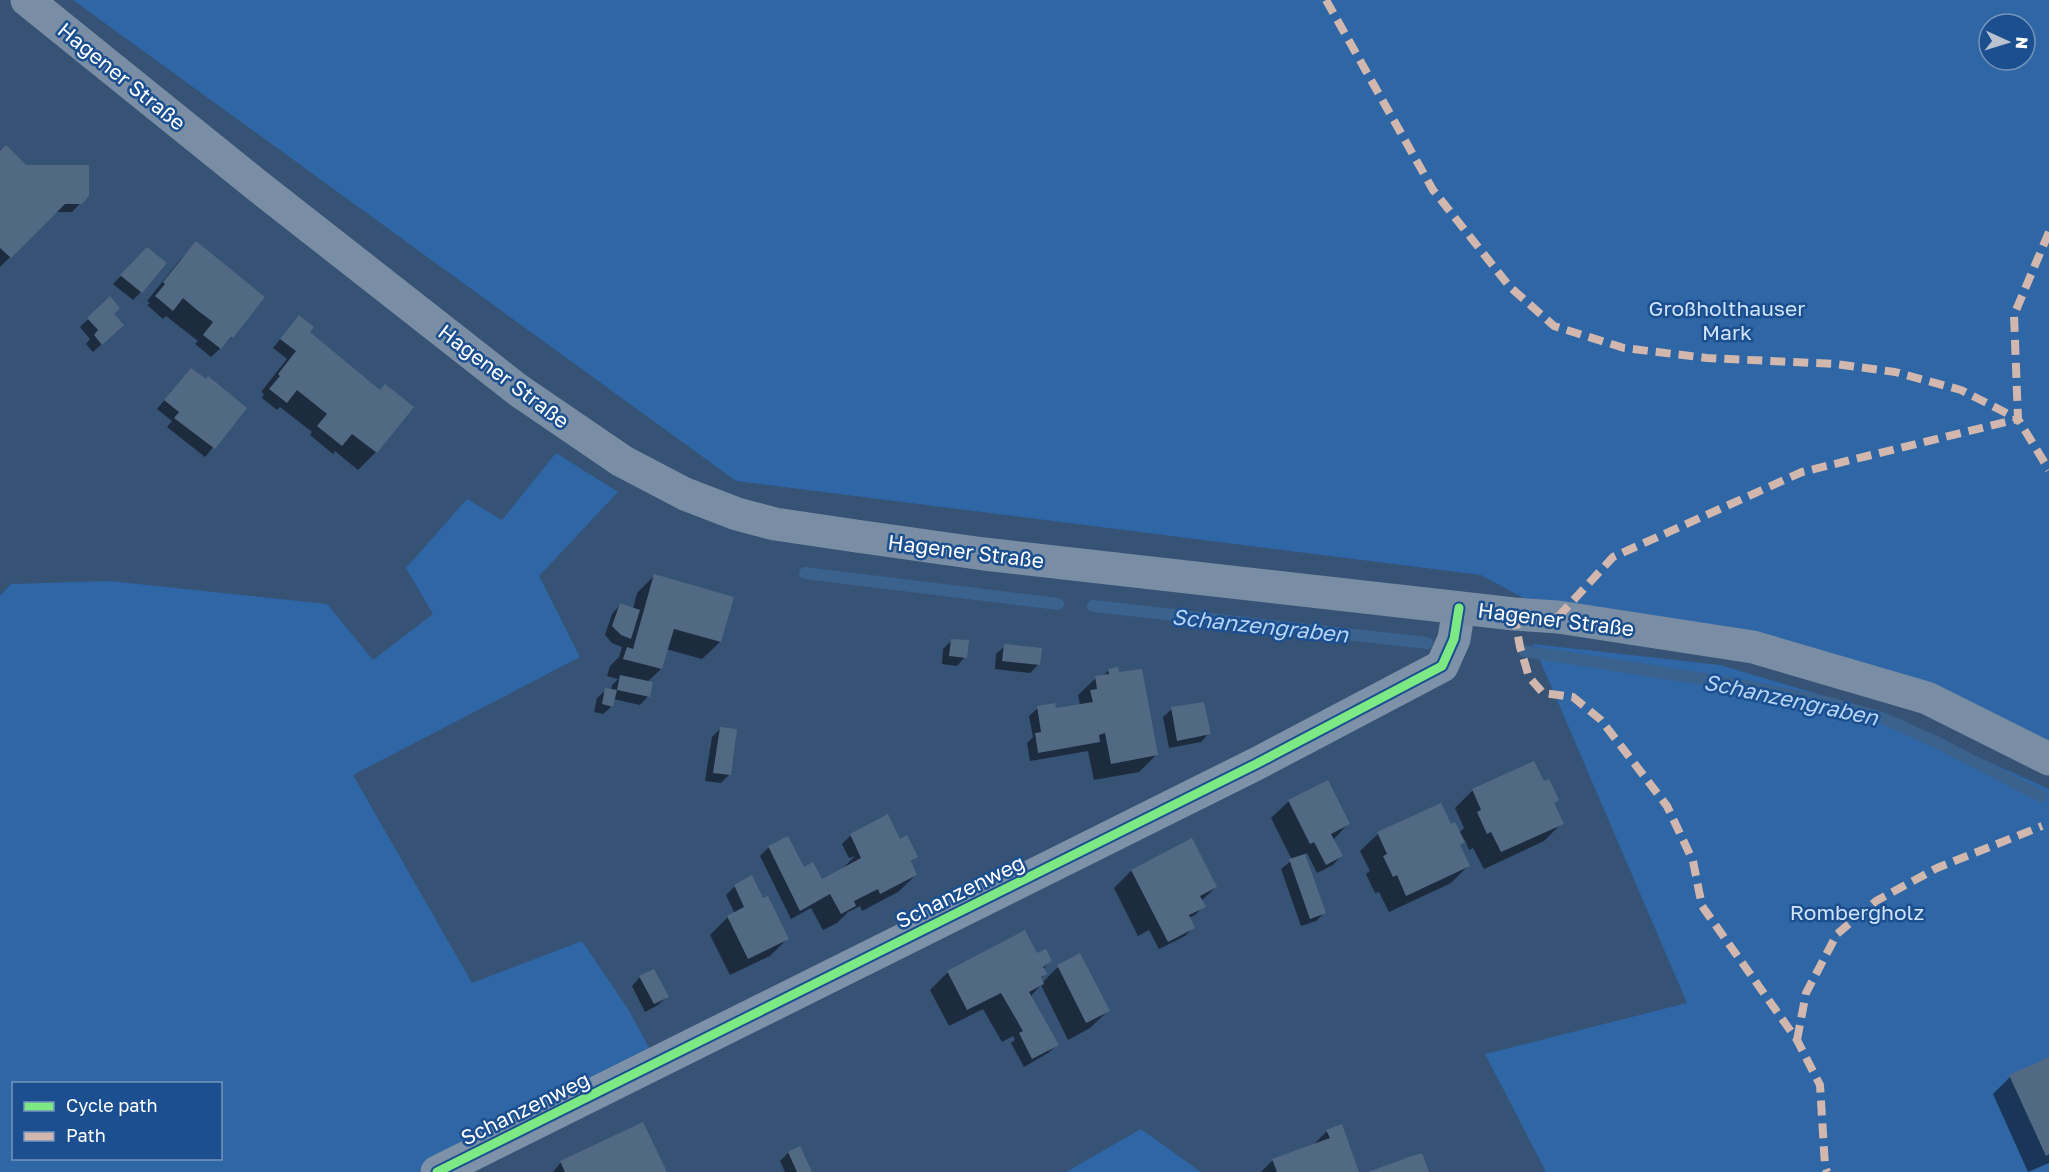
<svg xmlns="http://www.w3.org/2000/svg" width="2049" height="1172" font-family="'Golos Text',sans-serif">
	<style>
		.green { fill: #2f66a5; fill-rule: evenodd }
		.shadow { fill: #0007 }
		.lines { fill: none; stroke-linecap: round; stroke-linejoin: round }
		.stream { stroke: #3b618d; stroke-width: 12 }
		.building { fill: #526984 }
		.minor { stroke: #7d92a8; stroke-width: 33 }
		.secondary { stroke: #798da4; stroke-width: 33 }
		.quiet { stroke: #d1b7ad; stroke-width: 8; stroke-dasharray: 15 8; stroke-linecap: butt }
		.cycleway-casing { stroke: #1b4f8f; stroke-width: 13 }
		.cycleway { stroke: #7ce984; stroke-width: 9 }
		.labels { text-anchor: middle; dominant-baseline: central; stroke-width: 5; stroke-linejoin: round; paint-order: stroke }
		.street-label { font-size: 21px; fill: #fff; stroke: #1b4f8f }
		.park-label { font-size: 21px; fill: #cfe3fa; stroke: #1b4f8f }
		.water-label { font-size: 22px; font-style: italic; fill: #b5d3f5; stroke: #1b4f8f }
	</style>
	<rect width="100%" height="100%" fill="#365274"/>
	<g class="green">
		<path d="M73 0H2049V759L1927 698 1558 617 1481 575 736 481ZM1989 24H2025V60H1989Z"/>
		<path d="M556 453 618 492 539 576 580 657 353 775 472 983 582 941 628 1009 657 1062 437 1172H0V596L11 584 110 581 327 604 373 660 433 614 406 568 467 499 502 520ZM14 1084H220V1158H14Z"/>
		<polygon points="1533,644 1720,665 1875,711 2049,789 2049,1172 1546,1172 1485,1054 1687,1003"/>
		<polygon points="1141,1129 1201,1172 1066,1172"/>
	</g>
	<g class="shadow">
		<polygon points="0,153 88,195 72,212 55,212 0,267"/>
		<polygon points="197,243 232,337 211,357 195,344 198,341 166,316 163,319 147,305 150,303 147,301 179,261"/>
		<polygon points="147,249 141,292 133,300 113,284"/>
		<polygon points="110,298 114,333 93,352 86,344 90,339 80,327"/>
		<polygon points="291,326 308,333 380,391 412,407 376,452 358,470 335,451 333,454 310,435 312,432 280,407 277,410 262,398 264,394 261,392 287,359 273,348"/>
		<polygon points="183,378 245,408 205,457 167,427 172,421 157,409"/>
		<polygon points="655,575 720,642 702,659 666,649 661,669 647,682 648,696 640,705 613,699 612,706 603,714 594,712 597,698 606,690 611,691 612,685 618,679 607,676 610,666 619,657 622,647 612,643 605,635 612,614 620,605 633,609 637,593"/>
		<polygon points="952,640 965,657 957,666 942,664 943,649"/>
		<polygon points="1005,646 1039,664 1030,673 995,669 996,654"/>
		<polygon points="1109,670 1156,755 1139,772 1094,780 1088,751 1030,761 1027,743 1033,737 1029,716 1038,708 1055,710 1080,705 1078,695 1096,678 1102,677"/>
		<polygon points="1172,709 1209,733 1201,742 1169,748 1163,717"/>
		<polygon points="720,729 730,774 721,783 705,781 712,737"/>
		<polygon points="1533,763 1562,823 1544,841 1484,869 1473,848 1469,850 1465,840 1459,846 1468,866 1451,883 1389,912 1379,892 1375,893 1366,874 1370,871 1360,851 1378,834 1440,805 1450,826 1459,833 1464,828 1455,808 1473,790"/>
		<polygon points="1289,801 1348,824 1333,840 1341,856 1333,865 1317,873 1307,853 1303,855 1324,913 1316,921 1301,926 1281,869 1292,860 1271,818"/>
		<polygon points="887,816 899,841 916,857 910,863 916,875 898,892 862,911 860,906 848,912 837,923 823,930 811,908 791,919 760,856 769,847 822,881 842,869 855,856 849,858 842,844 851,835"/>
		<polygon points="1191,840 1216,887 1201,901 1204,906 1195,915 1189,918 1193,928 1185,936 1159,949 1149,930 1138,936 1114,888 1131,871"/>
		<polygon points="735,886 787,939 770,956 730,975 710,935 728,917 735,914 726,895"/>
		<polygon points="1037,955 1050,961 1043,969 1045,974 1040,979 1042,983 1058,967 1108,1011 1090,1028 1068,1040 1041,985 1030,997 1057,1045 1048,1053 1024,1067 1011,1043 1015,1040 1013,1036 1002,1042 983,1009 949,1026 930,990 948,972"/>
		<polygon points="640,977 667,997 658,1005 645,1012 632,986"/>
		<polygon points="2049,1059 2049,1163 2028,1172 1993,1094 2010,1077"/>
		<polygon points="1327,1131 1357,1172 1261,1172 1273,1160 1312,1146"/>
		<polygon points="800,1148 811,1172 785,1172 780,1161 788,1153"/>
		<polygon points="561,1162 665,1172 553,1172"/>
	</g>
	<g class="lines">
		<g class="stream">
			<polyline points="805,573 1058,604"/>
			<polyline points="1093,606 1427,643"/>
			<polyline points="1524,651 1735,684 1834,704 1885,719 1938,743 2041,796"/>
		</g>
	</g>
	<g class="building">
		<polygon points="6,145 26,165 89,165 89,196 82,204 65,204 11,258 0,248 0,151"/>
		<polygon points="196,241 265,297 233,338 231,337 221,349 203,335 213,322 197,310 183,298 173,311 155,296 165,284 163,282"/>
		<polygon points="147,247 167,263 142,293 120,275"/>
		<polygon points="110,296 120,308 114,314 124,325 102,345 94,335 98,330 87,318"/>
		<polygon points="299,315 314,327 310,332 380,390 385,384 414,407 377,453 352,434 342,446 317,426 327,414 297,390 287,403 269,389 280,376 278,374 296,351 280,339"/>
		<polygon points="191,368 206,379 208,376 247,408 215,449 174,418 179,412 164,400"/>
		<polygon points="654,574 734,597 721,642 674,629 662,669 623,659 627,647 633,649"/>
		<polygon points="620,603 640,610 631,639 621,635 612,626"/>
		<polygon points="951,639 969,640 967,658 949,656"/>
		<polygon points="1004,644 1042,648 1040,665 1002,661"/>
		<polygon points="1118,667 1119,672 1142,669 1158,755 1111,764 1105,733 1099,735 1100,742 1038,753 1035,733 1041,732 1037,706 1055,703 1056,708 1093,702 1090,690 1097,689 1095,676 1109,674 1108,669"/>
		<polygon points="620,675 653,682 650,697 617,690"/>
		<polygon points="605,688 617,690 613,707 602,704"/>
		<polygon points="1204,702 1211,734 1177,741 1171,707"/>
		<polygon points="720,727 737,729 731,775 713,773"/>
		<polygon points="1534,761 1544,781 1549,779 1559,800 1554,803 1564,824 1501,852 1491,832 1487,834 1477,812 1481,810 1472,789"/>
		<polygon points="1328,780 1350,824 1331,834 1343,856 1326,865 1314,842 1310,844 1288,800"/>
		<polygon points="1441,803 1451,824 1455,822 1465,842 1460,845 1470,866 1406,896 1397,875 1393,877 1383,856 1387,854 1377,832"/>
		<polygon points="888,814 900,839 907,835 918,857 911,861 917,875 880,894 878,889 854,901 856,906 841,914 830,894 800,911 768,846 788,836 804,867 813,862 822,879 861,858 850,834"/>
		<polygon points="1192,838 1217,887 1200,896 1206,907 1189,915 1195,928 1168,942 1131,870"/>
		<polygon points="1305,854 1326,913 1310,919 1289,859"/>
		<polygon points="752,875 763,898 768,896 789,939 748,959 727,916 744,907 734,885"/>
		<polygon points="1025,930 1037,953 1046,949 1052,961 1043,967 1047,974 1041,977 1044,984 1029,992 1059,1045 1032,1059 1019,1033 1023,1031 1001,993 967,1010 947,971"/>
		<polygon points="1080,953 1110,1011 1086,1023 1057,965"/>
		<polygon points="654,969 669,997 654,1004 639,976"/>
		<polygon points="2049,1057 2049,1154 2046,1156 2009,1075"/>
		<polygon points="643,1122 667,1172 565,1172 560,1161"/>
		<polygon points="1342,1124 1359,1172 1277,1172 1272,1159 1330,1138 1326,1130"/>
		<polygon points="800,1146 812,1172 797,1172 788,1152"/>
		<polygon points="1422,1153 1429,1172 1368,1172 1409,1157"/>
	</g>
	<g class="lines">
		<polyline class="minor" points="437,1172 1256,764 1442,666 1454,639 1459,608"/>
		<polyline class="secondary" points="27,0 254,183 518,390 622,461 685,494 737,514 775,524 856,536 984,554 1514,614 1558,617 1753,647 1927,698 2049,759"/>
		<g class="quiet">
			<polyline points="1326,0 1433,190 1510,287 1554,326 1624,348 1707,358 1836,364 1895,372 1961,390 2018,419"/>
			<polyline points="2049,232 2014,315 2018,419 2049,470"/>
			<polyline points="1514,614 1520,647 1529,677 1543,693 1573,697 1601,720 1667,806 1693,861 1702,906 1797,1040 1820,1085 1825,1166 1827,1172"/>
			<polyline points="1558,617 1613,557 1802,472 2018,419"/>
			<polyline points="1797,1040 1806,993 1837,934 1876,901 1937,868 2042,826"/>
		</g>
		<g class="cycleway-casing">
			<polyline id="cycleway" points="437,1172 1256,764 1442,666 1454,639 1459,608"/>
		</g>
		<use href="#cycleway" class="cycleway"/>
	</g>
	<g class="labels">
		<g class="street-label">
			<text transform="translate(122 76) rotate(39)">Hagener Straße</text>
			<text transform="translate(504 376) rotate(37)">Hagener Straße</text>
			<text transform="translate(966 551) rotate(7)">Hagener Straße</text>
			<text transform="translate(1556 619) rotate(7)">Hagener Straße</text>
			<text transform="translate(960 891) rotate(-26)">Schanzenweg</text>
			<text transform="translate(525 1108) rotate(-26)">Schanzenweg</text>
		</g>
		<g class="park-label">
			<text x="1727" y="308">Großholthauser<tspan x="1727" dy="24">Mark</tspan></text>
			<text x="1857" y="912">Rombergholz</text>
		</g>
		<g class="water-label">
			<text transform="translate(1260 625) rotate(6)">Schanzengraben</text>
			<text transform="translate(1791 699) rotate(12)">Schanzengraben</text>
		</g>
	</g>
	<rect x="12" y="1082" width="210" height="78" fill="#1b4f8f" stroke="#7695bc" stroke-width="1.5"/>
	<rect x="24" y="1102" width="30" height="9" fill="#7ce984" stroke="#7695bc" stroke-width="1.5"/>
	<text x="66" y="1112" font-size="18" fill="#ffffff">Cycle path</text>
	<rect x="24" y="1132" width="30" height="9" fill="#d1b7ad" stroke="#7695bc" stroke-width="1.5"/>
	<text x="66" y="1142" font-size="18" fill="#ffffff">Path</text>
	<g transform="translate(2007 42) rotate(94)"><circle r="28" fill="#1b4f8f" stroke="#7695bc" stroke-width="1.5"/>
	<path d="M0-4.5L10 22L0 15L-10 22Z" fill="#b9c2ce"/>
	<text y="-9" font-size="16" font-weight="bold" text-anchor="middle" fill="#ffffff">N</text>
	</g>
</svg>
